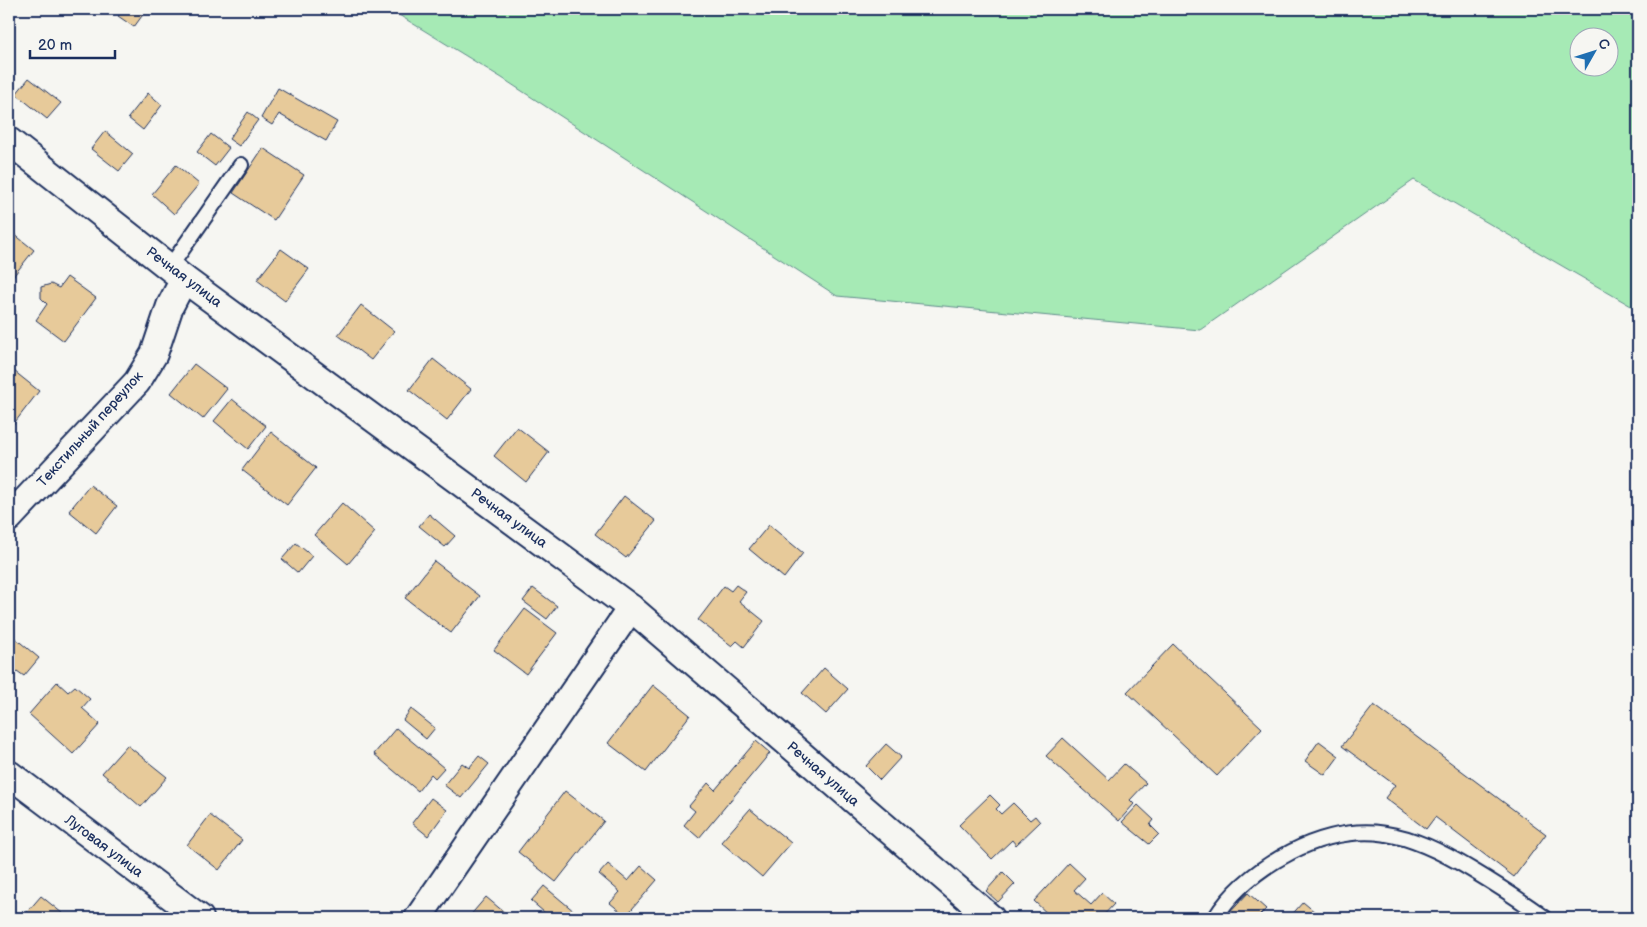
<svg xmlns="http://www.w3.org/2000/svg" width="1647" height="927" font-family="'Balsamiq Sans',sans-serif">
	<style>
		.green { fill: #a6eab5; stroke: #608c8a; fill-rule: evenodd }
		.building { fill: #e7ca9a; stroke: #1b2f5e }
		.lines { fill: none; stroke-linecap: round; stroke-linejoin: round }
		.service-casing { stroke: #1b2f5e; stroke-width: 18 }
		.minor-casing { stroke: #1b2f5e; stroke-width: 30 }
		.service { stroke: #f6f6f2; stroke-width: 14 }
		.minor { stroke: #f6f6f2; stroke-width: 26 }
		.labels { text-anchor: middle; dominant-baseline: central; stroke-width: 4; stroke-linejoin: round; paint-order: stroke }
		.street-label { font-size: 14px; fill: #1b2f5e; stroke: #f6f6f2 }
	</style>
	<rect width="100%" height="100%" fill="#f6f6f2"/>
	<filter id="ink" filterUnits="userSpaceOnUse"><feTurbulence type="fractalNoise" baseFrequency=".02" numOctaves="2"/><feDisplacementMap in="SourceGraphic" scale="10" xChannelSelector="R" yChannelSelector="G"/><feConvolveMatrix kernelMatrix="1 2 1 2 8 2 1 2 1" color-interpolation-filters="sRGB"/></filter>
	<g filter="url(#ink)">
		<path class="green" d="M389 9H1638V310L1414 180 1200 330 837 296 502 78ZM1580 38H1610V68H1580Z"/>
		<g class="building">
			<polygon points="124,9 147,9 134,27 118,16"/>
			<polygon points="29,78 61,103 47,119 16,94"/>
			<polygon points="278,88 337,122 326,141 279,114 272,125 261,118"/>
			<polygon points="148,93 162,105 143,130 128,118"/>
			<polygon points="248,112 258,120 239,146 229,139"/>
			<polygon points="105,131 133,154 119,171 91,149"/>
			<polygon points="211,134 229,148 215,166 197,152"/>
			<polygon points="263,148 304,175 274,220 233,193"/>
			<polygon points="176,165 199,184 174,214 152,194"/>
			<polygon points="9,230 34,250 11,279 9,278"/>
			<polygon points="281,249 309,269 285,301 257,280"/>
			<polygon points="67,277 96,298 64,341 36,320 47,304 41,298 41,287 51,284 59,288"/>
			<polygon points="361,305 394,331 371,360 338,335"/>
			<polygon points="433,359 471,389 447,420 409,390"/>
			<polygon points="194,364 227,389 203,419 171,393"/>
			<polygon points="9,367 39,391 9,430"/>
			<polygon points="232,399 266,426 248,449 214,421"/>
			<polygon points="517,427 549,452 526,482 494,456"/>
			<polygon points="271,432 316,468 287,505 242,470"/>
			<polygon points="90,485 117,506 96,533 69,511"/>
			<polygon points="624,496 656,521 626,558 595,534"/>
			<polygon points="342,503 375,532 348,564 314,535"/>
			<polygon points="429,514 455,536 445,547 419,526"/>
			<polygon points="769,525 803,553 784,578 749,549"/>
			<polygon points="296,543 312,556 298,573 282,559"/>
			<polygon points="434,561 480,596 451,633 405,598"/>
			<polygon points="736,585 746,592 739,601 764,621 744,647 737,641 732,646 698,620 724,586 731,591"/>
			<polygon points="533,588 557,606 547,619 523,601"/>
			<polygon points="525,609 557,633 526,674 494,650"/>
			<polygon points="9,633 39,658 24,676 17,671 9,682"/>
			<polygon points="1173,644 1262,728 1217,776 1127,692"/>
			<polygon points="824,668 848,689 826,714 802,693"/>
			<polygon points="57,682 68,692 75,686 90,699 82,708 100,724 73,754 29,714"/>
			<polygon points="653,685 690,715 646,772 608,743"/>
			<polygon points="1374,705 1546,834 1514,877 1435,817 1426,829 1385,798 1395,785 1342,746"/>
			<polygon points="411,709 435,728 426,739 403,720"/>
			<polygon points="396,728 444,768 435,778 431,774 418,791 374,754"/>
			<polygon points="1063,738 1109,780 1124,764 1146,783 1130,800 1134,804 1119,821 1046,756"/>
			<polygon points="756,741 770,753 699,838 684,825 695,811 689,806 708,783 715,790"/>
			<polygon points="1319,741 1339,756 1325,775 1305,761"/>
			<polygon points="886,744 901,757 880,780 866,766"/>
			<polygon points="127,745 167,777 141,807 102,773"/>
			<polygon points="479,756 489,764 461,798 444,785 462,763 469,768"/>
			<polygon points="565,791 604,821 556,882 518,852"/>
			<polygon points="990,795 1000,805 996,809 1001,814 1013,803 1030,820 1035,816 1040,822 1016,845 1012,840 992,859 959,825"/>
			<polygon points="431,798 447,810 428,836 412,823"/>
			<polygon points="1138,805 1154,820 1150,825 1159,834 1149,844 1122,822"/>
			<polygon points="750,809 791,843 762,877 721,842"/>
			<polygon points="210,815 242,840 219,870 187,845"/>
			<polygon points="1069,863 1085,878 1074,890 1091,905 1102,893 1114,904 1101,918 1052,918 1034,901"/>
			<polygon points="608,864 628,881 641,866 657,880 626,916 610,903 620,892 599,874"/>
			<polygon points="1003,872 1015,884 998,902 986,891"/>
			<polygon points="544,886 581,917 581,918 551,918 531,901"/>
			<polygon points="1248,893 1266,909 1257,918 1225,918"/>
			<polygon points="41,896 68,918 22,918"/>
			<polygon points="486,897 511,918 468,918"/>
			<polygon points="1303,902 1322,918 1289,918"/>
		</g>
		<g class="lines">
			<g class="service-casing">
				<g id="service">
					<polyline points="170,267 241,165"/>
					<path d="M1215 918C1234 888 1260 868 1291 852 1361 817 1409 832 1472 870 1497 885 1522 901 1545 918"/>
				</g>
			</g>
			<g class="minor-casing">
				<g id="minor">
					<polyline points="9,141 184,279 631,608 991,918"/>
					<polyline points="9,518 137,382 154,354 170,306 184,279"/>
					<polyline points="9,774 200,918"/>
					<polyline points="418,918 631,608"/>
				</g>
			</g>
			<use href="#service" class="service"/>
			<use href="#minor" class="minor"/>
		</g>
	</g>
	<g class="labels">
		<g class="street-label">
			<text transform="translate(184 277) rotate(37)">Речная улица</text>
			<text transform="translate(90 429) rotate(-48)">Текстильный переулок</text>
			<text transform="translate(509 518) rotate(36)">Речная улица</text>
			<text transform="translate(823 774) rotate(41)">Речная улица</text>
			<text transform="translate(104 846) rotate(37)">Луговая улица</text>
		</g>
	</g>
	<rect width="1647" height="927" fill="none" stroke="#f6f6f2" stroke-width="30"/>
	<rect x="15" y="15" width="1617" height="897" fill="none" stroke="#1b2f5e" stroke-width="2" filter="url(#ink)"/>
	<g transform="translate(1594 52) rotate(51)"><circle r="24" fill="#f6f6f2" stroke="#9ea6b7"/>
	<path d="M0-4L9 19L0 12L-9 19Z" fill="#1f6fb2"/>
	<text y="-8" font-size="14" font-weight="bold" text-anchor="middle" fill="#1b2f5e">С</text>
	</g>
	<path d="M30 50v8h85v-8" fill="none" stroke="#1b2f5e" stroke-width="2.5"/>
	<text x="38" y="50" font-size="15" fill="#1b2f5e" stroke="#f6f6f2" stroke-width="4" paint-order="stroke">20 m</text>
</svg>
